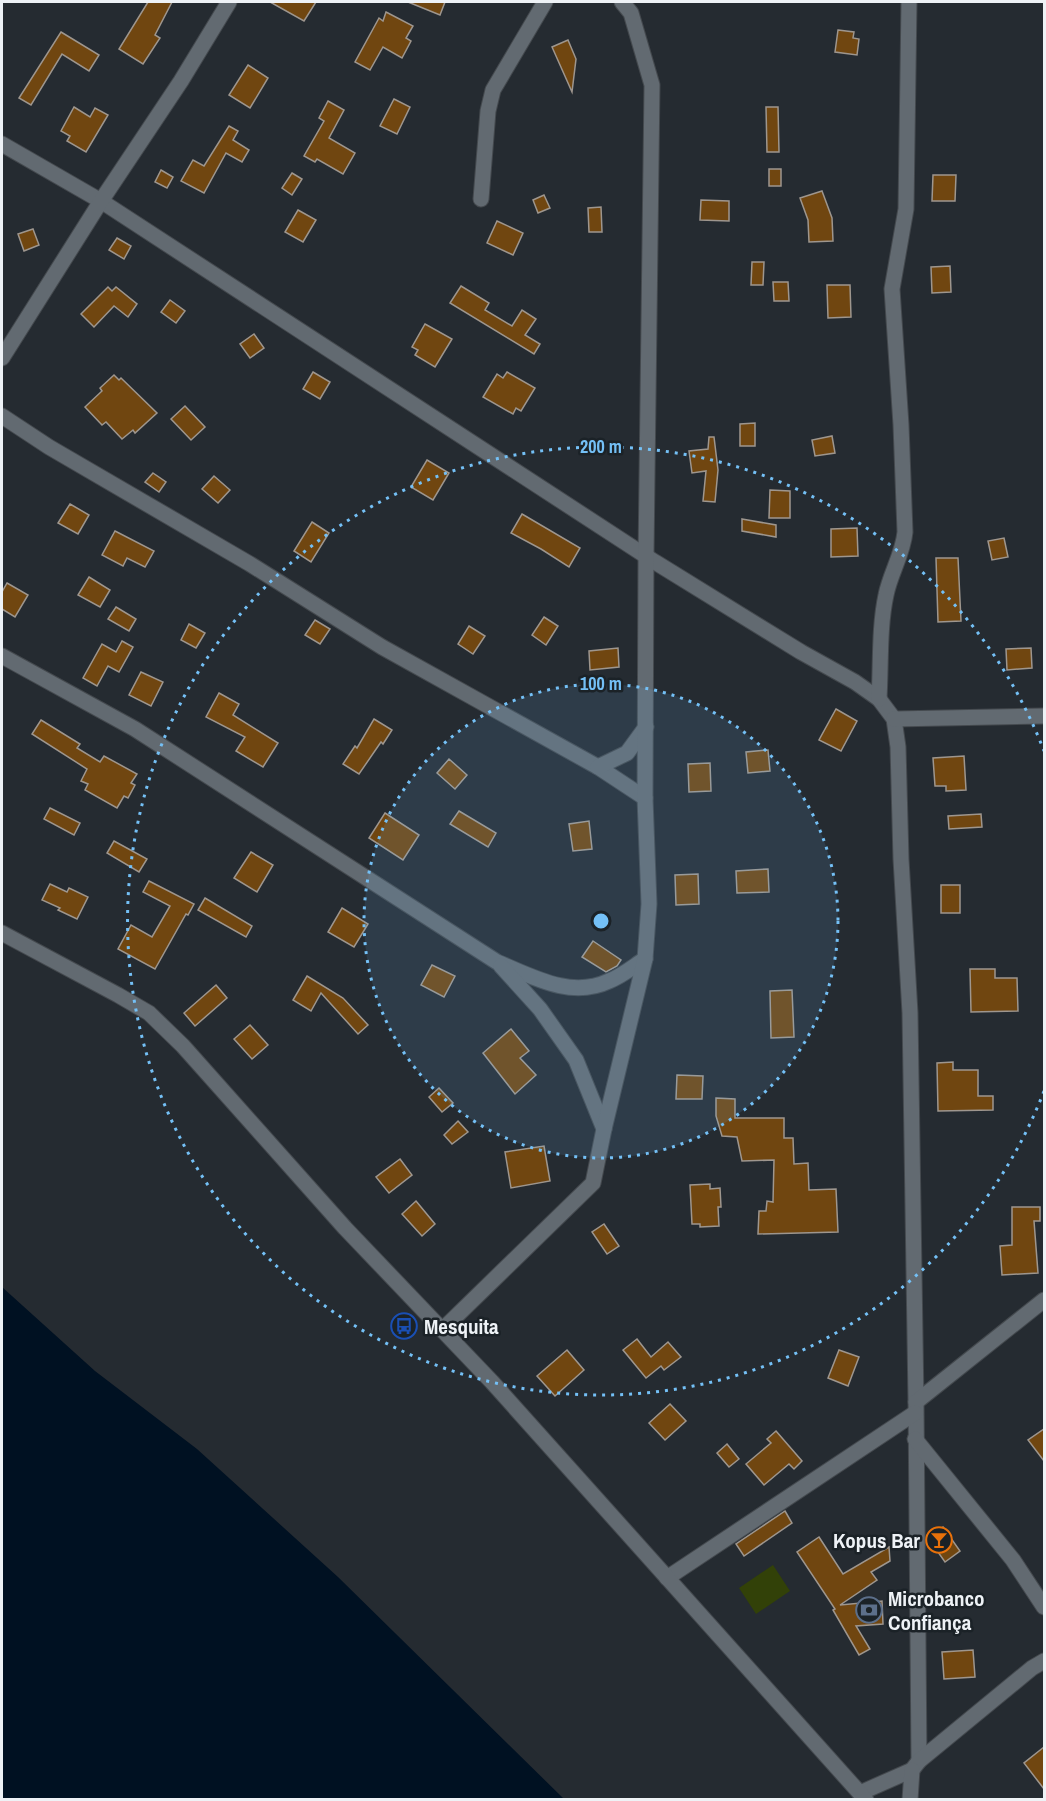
<svg xmlns="http://www.w3.org/2000/svg" width="1046" height="1801" font-family="'Archivo Narrow',sans-serif">
	<style>
		.green { fill: #324108 }
		.water { fill: #012 }
		.building { fill: #704610; stroke: #9e968e; stroke-width: 1.5 }
		.lines { fill: none; stroke-linecap: round; stroke-linejoin: round }
		.street-casing { stroke: #44494e; stroke-width: 17 }
		.secondary-casing { stroke: #44494e; stroke-width: 17 }
		.street { stroke: #626a71; stroke-width: 15 }
		.secondary { stroke: #626a71; stroke-width: 15 }
		.ring { fill: none; stroke: #74c0f6; stroke-width: 3; stroke-dasharray: 3 6 }
		.labels { text-anchor: middle; dominant-baseline: central; stroke-width: 5; stroke-linejoin: round; paint-order: stroke }
		.poi-label { font-size: 21px; font-weight: bold; fill: #eef2f6; stroke: #1b2227; text-anchor: start }
		.centre { fill: #74c0f6; stroke: #1b2227; stroke-width: 3 }
		.ring-label { font-size: 18px; text-anchor: middle; font-weight: bold; fill: #74c0f6; stroke: #1b2227; stroke-width: 5; stroke-linejoin: round; paint-order: stroke }
	</style>
	<rect width="100%" height="100%" fill="#252b31"/>
	<polygon class="green" points="773,1565 790,1591 756,1614 739,1588"/>
	<polygon class="water" points="2,1287 95,1371 197,1449 338,1577 564,1799 2,1799"/>
	<g class="building">
		<polygon points="148,2 172,2 155,35 160,38 143,64 119,49"/>
		<polygon points="270,2 316,2 304,21"/>
		<polygon points="408,2 445,2 440,15"/>
		<polygon points="386,12 413,26 406,38 411,41 402,58 383,47 370,70 355,62 379,18 383,21"/>
		<polygon points="838,30 854,32 853,38 859,39 857,55 835,52"/>
		<polygon points="61,32 99,55 89,71 62,54 31,105 19,98"/>
		<polygon points="568,40 576,59 572,92 552,47"/>
		<polygon points="248,65 268,78 250,108 229,95"/>
		<polygon points="394,99 410,107 397,134 380,126"/>
		<polygon points="328,101 344,110 329,138 355,153 343,174 317,159 315,162 304,156 324,121 319,118"/>
		<polygon points="74,107 90,117 95,108 108,115 86,152 67,141 70,136 61,131"/>
		<polygon points="766,107 778,107 779,152 767,152"/>
		<polygon points="229,126 238,131 233,140 249,150 242,162 226,153 204,193 181,181 193,160 204,166"/>
		<rect x="769" y="169" width="12" height="17"/>
		<polygon points="161,170 173,177 167,188 155,182"/>
		<polygon points="292,173 302,179 292,195 282,188"/>
		<polygon points="933,175 956,175 955,201 932,201"/>
		<polygon points="822,191 832,218 833,241 809,242 808,220 800,198"/>
		<polygon points="544,195 550,208 538,213 533,200"/>
		<polygon points="701,200 729,201 729,221 700,220"/>
		<polygon points="601,207 602,232 589,232 588,208"/>
		<polygon points="298,210 316,220 303,242 285,232"/>
		<polygon points="497,221 523,233 513,255 487,243"/>
		<polygon points="33,229 39,245 24,251 18,234"/>
		<polygon points="117,238 131,246 124,259 109,250"/>
		<polygon points="752,262 764,262 763,285 751,285"/>
		<polygon points="950,266 951,292 932,293 931,267"/>
		<polygon points="773,282 788,282 789,301 774,301"/>
		<polygon points="827,285 850,285 851,317 828,318"/>
		<polygon points="461,286 489,303 485,310 512,326 522,310 536,319 525,335 540,344 534,354 450,303"/>
		<polygon points="108,287 112,291 116,287 137,304 128,317 114,306 94,327 81,314"/>
		<polygon points="170,300 185,311 176,323 161,312"/>
		<polygon points="425,324 452,339 435,367 415,355 418,350 412,347"/>
		<polygon points="254,334 264,348 250,358 240,344"/>
		<polygon points="313,372 330,382 320,399 303,389"/>
		<polygon points="507,372 535,388 521,411 516,408 513,414 483,397 497,374 503,378"/>
		<polygon points="114,375 119,380 121,378 157,413 135,433 133,430 122,439 106,422 102,425 85,407 102,391 100,388"/>
		<polygon points="185,406 205,427 191,440 171,419"/>
		<polygon points="755,423 755,446 740,446 740,424"/>
		<polygon points="832,436 835,453 815,456 812,440"/>
		<polygon points="709,437 714,437 718,470 715,502 703,501 706,471 692,473 689,451 708,449"/>
		<polygon points="427,460 449,473 433,500 411,487"/>
		<polygon points="153,473 166,482 159,492 145,482"/>
		<polygon points="214,476 230,490 218,503 202,489"/>
		<polygon points="770,490 790,491 790,518 769,518"/>
		<polygon points="70,504 89,515 78,534 58,523"/>
		<polygon points="522,514 580,548 569,567 541,549 511,533"/>
		<polygon points="742,519 776,525 776,537 742,531"/>
		<polygon points="312,522 329,533 311,562 294,551"/>
		<polygon points="857,528 858,556 831,557 831,529"/>
		<polygon points="115,531 154,551 145,567 127,558 123,566 102,555"/>
		<polygon points="1004,538 1008,557 992,560 988,541"/>
		<polygon points="936,558 958,558 961,621 938,622"/>
		<polygon points="89,577 110,590 100,607 78,595"/>
		<polygon points="7,583 28,595 15,617 2,609 2,592"/>
		<polygon points="116,607 136,619 129,631 108,619"/>
		<polygon points="544,617 558,626 546,645 532,635"/>
		<polygon points="315,620 330,629 320,644 305,635"/>
		<polygon points="189,624 205,633 196,648 181,640"/>
		<polygon points="469,626 485,636 473,654 458,644"/>
		<polygon points="122,641 133,647 119,672 108,666 97,686 83,678 102,644 116,652"/>
		<polygon points="618,648 619,667 590,670 589,651"/>
		<polygon points="1031,648 1032,668 1007,670 1006,649"/>
		<polygon points="141,672 163,682 151,706 129,695"/>
		<polygon points="219,693 239,704 233,715 278,743 263,767 236,751 245,737 206,717"/>
		<polygon points="836,709 857,721 841,751 819,740"/>
		<polygon points="374,719 392,730 383,744 381,742 359,774 343,764 355,746 357,748"/>
		<polygon points="41,720 80,744 77,748 100,762 104,756 137,774 131,783 135,785 128,798 124,796 117,808 85,790 88,784 81,781 87,769 32,734"/>
		<polygon points="768,750 770,771 748,773 746,752"/>
		<polygon points="964,756 966,790 946,791 946,786 935,786 933,758"/>
		<polygon points="449,759 467,775 455,789 437,773"/>
		<polygon points="710,763 711,791 689,792 688,764"/>
		<polygon points="50,808 80,823 74,835 44,819"/>
		<polygon points="459,811 496,833 488,847 450,824"/>
		<polygon points="385,813 419,835 403,860 369,838"/>
		<polygon points="981,814 982,827 949,829 948,816"/>
		<polygon points="589,821 592,849 573,851 569,824"/>
		<polygon points="114,841 147,859 139,872 107,853"/>
		<polygon points="251,852 273,865 257,892 234,878"/>
		<polygon points="768,869 769,892 737,893 736,871"/>
		<polygon points="698,874 699,904 676,905 675,875"/>
		<polygon points="149,881 194,904 188,915 186,914 155,969 118,949 131,925 152,937 170,906 143,892"/>
		<polygon points="50,884 67,892 69,888 88,897 77,919 58,910 60,908 42,900"/>
		<rect x="941" y="885" width="19" height="28"/>
		<polygon points="205,898 252,926 246,937 198,910"/>
		<polygon points="342,908 368,924 354,947 328,932"/>
		<polygon points="593,941 621,960 617,966 606,972 582,957"/>
		<polygon points="432,965 455,976 444,997 421,985"/>
		<polygon points="970,969 995,969 995,978 1017,978 1018,1011 971,1012"/>
		<polygon points="307,976 343,998 368,1025 358,1034 321,993 311,1011 293,1000"/>
		<polygon points="216,985 227,998 195,1026 184,1013"/>
		<polygon points="792,990 794,1037 771,1038 770,991"/>
		<polygon points="250,1025 268,1045 252,1059 234,1039"/>
		<polygon points="511,1029 529,1051 520,1058 536,1075 515,1094 483,1053"/>
		<polygon points="953,1062 953,1070 978,1070 978,1096 993,1096 993,1110 938,1111 937,1063"/>
		<polygon points="677,1075 703,1076 702,1099 676,1099"/>
		<polygon points="439,1088 453,1103 442,1112 429,1097"/>
		<polygon points="716,1098 735,1099 735,1118 784,1118 784,1138 793,1138 794,1164 808,1163 809,1190 836,1189 838,1232 758,1234 759,1211 766,1211 767,1201 773,1202 774,1160 742,1161 737,1137 722,1136 716,1116"/>
		<polygon points="458,1121 468,1132 452,1144 444,1135"/>
		<polygon points="544,1146 550,1181 511,1188 505,1152"/>
		<polygon points="400,1159 412,1175 389,1193 376,1177"/>
		<polygon points="710,1184 710,1189 720,1188 721,1207 718,1207 719,1226 700,1227 700,1224 692,1224 690,1185"/>
		<polygon points="416,1201 435,1224 422,1236 402,1214"/>
		<polygon points="1012,1207 1040,1207 1040,1221 1034,1221 1038,1273 1002,1275 1000,1246 1012,1245"/>
		<polygon points="604,1224 619,1246 607,1254 592,1232"/>
		<polygon points="637,1339 651,1357 668,1342 681,1357 664,1370 661,1366 646,1378 623,1350"/>
		<polygon points="567,1350 584,1370 555,1396 537,1376"/>
		<polygon points="839,1350 859,1357 848,1386 828,1378"/>
		<polygon points="670,1404 686,1421 665,1440 649,1423"/>
		<polygon points="1044,1429 1044,1461 1028,1440"/>
		<polygon points="776,1431 802,1461 794,1469 789,1464 764,1485 746,1464 771,1443 767,1439"/>
		<polygon points="727,1444 739,1459 729,1467 717,1453"/>
		<polygon points="785,1511 792,1523 744,1556 736,1544"/>
		<polygon points="943,1527 960,1551 945,1562 928,1538"/>
		<polygon points="819,1537 843,1574 889,1547 890,1561 871,1572 877,1580 840,1605 882,1601 883,1624 856,1626 870,1649 859,1655 833,1610 835,1609 797,1552"/>
		<polygon points="973,1650 975,1677 944,1679 942,1652"/>
		<polygon points="1044,1747 1044,1789 1024,1763"/>
	</g>
	<g class="lines">
		<g class="street-casing">
			<g id="street">
				<polyline points="2,144 101,201 655,562 801,652 855,682 879,699 894,719 898,747 901,859 910,1013 916,1402 919,1761"/>
				<polyline points="481,199 488,111 493,90 545,2"/>
				<polyline points="2,416 49,447 250,564 382,647 598,767 645,798"/>
				<path d="M2 656 135 729 497 962C533 977 571 999 609 981 622 976 634 966 645 959"/>
				<path d="M879 699C881 666 879 627 886 595 890 574 903 554 905 532L901 425 892 289 906 209 909 2"/>
				<polyline points="894,719 1044,716"/>
				<polyline points="598,767 627,753 646,727"/>
				<polyline points="501,966 540,1009 576,1060 604,1129"/>
				<polyline points="442,1330 593,1183 604,1129 645,959 649,904 645,798 646,556 652,85 631,13 622,2"/>
				<polyline points="916,1402 1044,1300"/>
				<polyline points="915,1439 1013,1560 1044,1607"/>
				<polyline points="667,1578 915,1413"/>
				<polyline points="860,1793 912,1770 919,1761 1032,1668 1044,1661"/>
				<polyline points="910,1800 912,1770"/>
			</g>
		</g>
		<g class="secondary-casing">
			<g id="secondary">
				<polyline points="2,358 101,201 181,81 229,2"/>
				<polyline points="2,933 118,995 149,1013 183,1046 345,1228 492,1382 866,1800"/>
			</g>
		</g>
		<use href="#street" class="street"/>
		<use href="#secondary" class="secondary"/>
	</g>
	<circle cx="601" cy="921" r="237" fill="#74c0f6" fill-opacity=".12"/>
	<g class="ring">
		<circle cx="601" cy="921" r="237"/>
		<path d="M1044 1091A474 474 0 1 1 1044 751"/>
	</g>
	<defs>
		<g id="bus-ring" transform="scale(1.35)"><circle r="9.5" fill="#1b2227" stroke="#1a4fb4" stroke-width="1.5"/><path d="M-5-6H5V4H4V6H2V4H-2V6H-4V4H-5ZM-3.5-4V0h7V-4ZM-3.5 1.2v1.5H-2V1.2ZM2 1.2v1.5H3.5V1.2Z" fill="#1a4fb4"/></g>
		<g id="bar-ring" transform="scale(1.35)"><circle r="9.5" fill="#1b2227" stroke="#e8710a" stroke-width="1.5"/><path d="M-6-5H6L.8 .8V4.5H3.5V6h-7V4.5H-.8V.8Z" fill="#e8710a"/></g>
		<g id="bank-ring" transform="scale(1.35)"><circle r="9.5" fill="#1b2227" stroke="#5c6f8a" stroke-width="1.5"/><path d="M-6-4H6V4H-6ZM0-2.3a2.3 2.3 0 1 0 0 4.6a2.3 2.3 0 1 0 0-4.6Z" fill="#5c6f8a"/></g>
	</defs>
	<g fill-rule="evenodd">
		<use href="#bus-ring" x="404" y="1326"/>
		<use href="#bar-ring" x="939" y="1540"/>
		<use href="#bank-ring" x="869" y="1610"/>
	</g>
	<g class="labels">
		<g class="poi-label">
			<text x="424" y="1326">Mesquita</text>
			<text x="920" y="1540" text-anchor="end">Kopus Bar</text>
			<text x="888" y="1598">Microbanco<tspan x="888" dy="24">Confiança</tspan></text>
		</g>
	</g>
	<circle cx="601" cy="921" r="9" class="centre"/>
	<g class="ring-label">
		<text x="601" y="453">200 m</text>
		<text x="601" y="690">100 m</text>
	</g>
	<rect width="1046" height="1801" fill="none" stroke="#eef2f6" stroke-width="6"/>
</svg>
